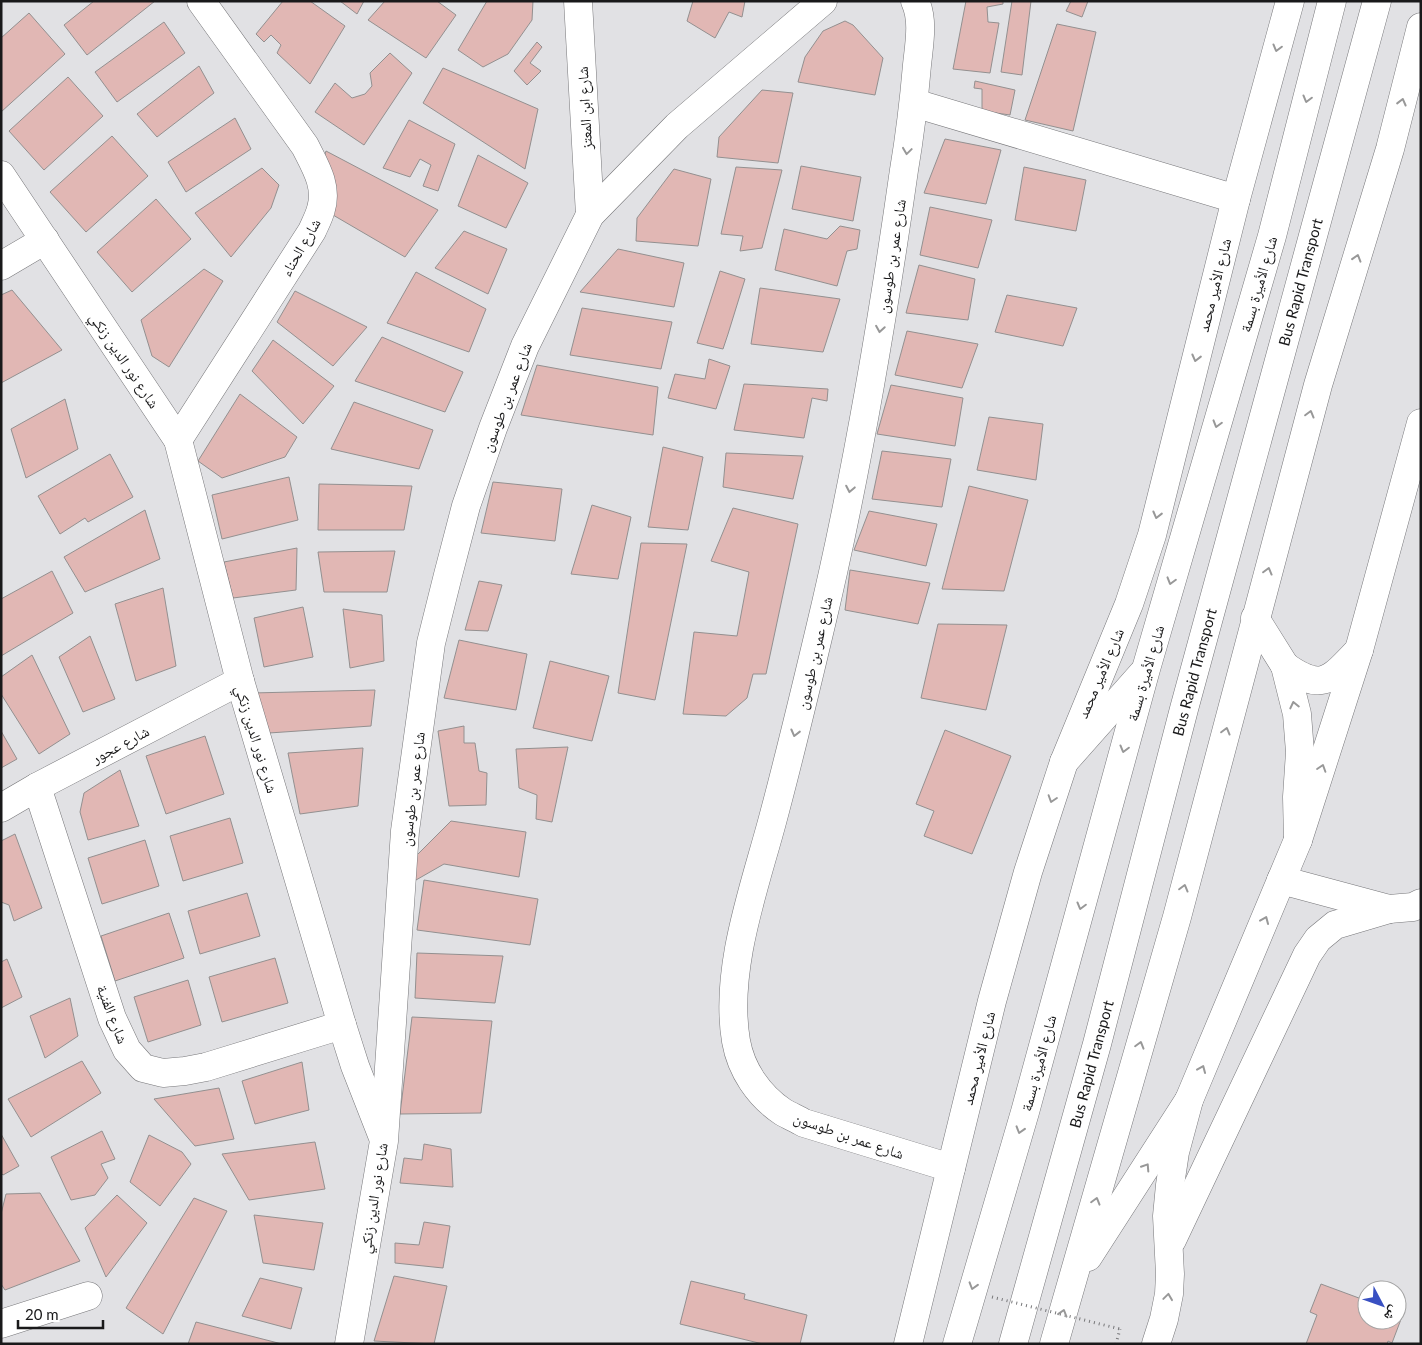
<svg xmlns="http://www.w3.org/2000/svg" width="1422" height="1345" font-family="Lato,'Noto Naskh Arabic',sans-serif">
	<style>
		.building { fill: #e1b7b4; stroke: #939090 }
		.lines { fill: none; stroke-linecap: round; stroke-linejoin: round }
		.minor-casing { stroke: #77777a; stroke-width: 29 }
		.major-casing { stroke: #77777a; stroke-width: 29 }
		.path { stroke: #777779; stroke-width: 3; stroke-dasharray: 1 4; stroke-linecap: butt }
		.minor { stroke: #fff; stroke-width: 28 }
		.major { stroke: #fff; stroke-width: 28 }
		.path-bridge { stroke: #777779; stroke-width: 3; stroke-dasharray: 1 4; stroke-linecap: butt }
		.oneway { stroke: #989898 }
		.labels { text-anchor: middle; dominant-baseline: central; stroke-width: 4; stroke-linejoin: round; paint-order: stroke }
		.street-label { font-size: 15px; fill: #19191a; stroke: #fff }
	</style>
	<rect width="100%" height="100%" fill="#e1e1e4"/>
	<g class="building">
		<polygon points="94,1 155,1 87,55 64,25"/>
		<polygon points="283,1 310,1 345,26 310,84 277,53 281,45 271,35 264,42 256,34"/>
		<polygon points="340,1 364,1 357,14"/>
		<polygon points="385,1 437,1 456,15 426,58 368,20"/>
		<polygon points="487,1 533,1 532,20 508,54 483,67 458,50"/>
		<polygon points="693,1 745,1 742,17 729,12 715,38 687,21"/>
		<polygon points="966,1 1003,1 1003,4 987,7 988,22 999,23 990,73 953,69"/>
		<polygon points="1012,1 1031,1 1022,75 1001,72"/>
		<polygon points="1071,1 1088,1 1082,17 1066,11"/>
		<polygon points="29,13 65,54 1,112 1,38"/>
		<polygon points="845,21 853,25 883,58 875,95 798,82 805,57 823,31"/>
		<polygon points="164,22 185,53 117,102 95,72"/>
		<polygon points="1057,24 1096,32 1073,131 1025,120"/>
		<polygon points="537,42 542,47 530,63 541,71 527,85 514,71"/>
		<polygon points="390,53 412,73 364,145 315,112 335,83 352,98 365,94 372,86 370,73"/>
		<polygon points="199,66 214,93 157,137 137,114"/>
		<polygon points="443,68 538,109 525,169 423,103"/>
		<polygon points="68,77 103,116 44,170 9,131"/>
		<polygon points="975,81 1015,90 1010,115 982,111 982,89 974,88"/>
		<polygon points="762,90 793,93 778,163 717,157 719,137"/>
		<polygon points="235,118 251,149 186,192 168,162"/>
		<polygon points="409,120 455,144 438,191 423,186 431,165 420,159 410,177 383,168"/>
		<polygon points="112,136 148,176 86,232 50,192"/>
		<polygon points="945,139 1001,150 986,204 924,193"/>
		<polygon points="326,151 438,210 405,257 333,215 322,164"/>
		<polygon points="478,155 528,183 506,228 458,206"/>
		<polygon points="801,166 861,177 853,221 792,209"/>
		<polygon points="736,167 782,170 762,248 740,251 743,236 721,234"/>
		<polygon points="1024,167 1086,180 1076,231 1015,220"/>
		<polygon points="262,168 279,185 271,208 231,257 195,213"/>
		<polygon points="674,169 711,179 698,246 636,241 637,218"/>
		<polygon points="156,199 191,239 132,292 97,252"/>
		<polygon points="930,207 992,220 978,268 920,255"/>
		<polygon points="840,226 860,230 857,249 847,251 837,286 775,270 784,229 827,239"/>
		<polygon points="464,231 507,249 488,294 435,268"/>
		<polygon points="618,249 684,263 674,307 580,292"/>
		<polygon points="919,265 975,279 968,320 906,313"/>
		<polygon points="204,269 223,281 169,367 152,356 141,320"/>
		<polygon points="720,271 745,279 728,334 723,349 697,343"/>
		<polygon points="416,272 486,309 469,352 387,323"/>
		<polygon points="760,288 840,299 823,352 751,344"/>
		<polygon points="12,290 62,350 1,383 1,295"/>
		<polygon points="295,291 367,327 333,366 277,322"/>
		<polygon points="1007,295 1077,308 1063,346 995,332"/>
		<polygon points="582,308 672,322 661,369 570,355"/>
		<polygon points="907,331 978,344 962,388 895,375"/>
		<polygon points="382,337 463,372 445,412 355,381"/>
		<polygon points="273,340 334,386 303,424 252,371"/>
		<polygon points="709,359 730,366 716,409 668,398 675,374 705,379"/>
		<polygon points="537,365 658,387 653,435 521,415"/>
		<polygon points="744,384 828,389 827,401 812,398 804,438 734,430"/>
		<polygon points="891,385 963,398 955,446 877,434"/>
		<polygon points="240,394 297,437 285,457 222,478 198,461"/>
		<polygon points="65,399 78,449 26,478 11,429"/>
		<polygon points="354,402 433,430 419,469 331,449"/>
		<polygon points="989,417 1043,424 1036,480 977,470"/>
		<polygon points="663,447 703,457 688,530 648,527"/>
		<polygon points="882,451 951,459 942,507 872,499"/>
		<polygon points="726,453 803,456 793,499 723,487"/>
		<polygon points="110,454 133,497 88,522 85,518 60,534 38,496"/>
		<polygon points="289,477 298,520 222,539 212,495"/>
		<polygon points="493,482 562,489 555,541 481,533"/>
		<polygon points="319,484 412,486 404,530 318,530"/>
		<polygon points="969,486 1028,500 1004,591 942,589"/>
		<polygon points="592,505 631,517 618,579 571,574"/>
		<polygon points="733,508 798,524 766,674 753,674 747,698 726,716 683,714 694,632 737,636 749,572 711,561"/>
		<polygon points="145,510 160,559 85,592 64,557"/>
		<polygon points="869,511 937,524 926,566 854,550"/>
		<polygon points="641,543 687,544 655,700 618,693"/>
		<polygon points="297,548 296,590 233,598 224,562"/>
		<polygon points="395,551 387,592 324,592 318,552"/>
		<polygon points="850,570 930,583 918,624 845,610"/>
		<polygon points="52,571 73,613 1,656 1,599"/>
		<polygon points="479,581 502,585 488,631 465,630"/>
		<polygon points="163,588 176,666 136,681 115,604"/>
		<polygon points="303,607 313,657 264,667 254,618"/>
		<polygon points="343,609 382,615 384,661 350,668"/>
		<polygon points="938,624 1007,625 986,710 921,698"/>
		<polygon points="90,636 115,699 83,712 59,657"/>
		<polygon points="459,640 527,654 516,710 444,698"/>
		<polygon points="32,655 70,734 39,754 1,694 1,677"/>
		<polygon points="550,661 609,676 592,741 533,728"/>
		<polygon points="375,690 371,726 269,733 252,693"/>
		<polygon points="464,726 464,743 475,743 479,771 487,773 486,805 449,806 438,731"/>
		<polygon points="945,730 1011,756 972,854 924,836 934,811 916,804"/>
		<polygon points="1,731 17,759 1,768"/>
		<polygon points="205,736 224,794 166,814 146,756"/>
		<polygon points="568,747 552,822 536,819 537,795 519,788 516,749"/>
		<polygon points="363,748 358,806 300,814 288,753"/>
		<polygon points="120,770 139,826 88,840 80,812 84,793"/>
		<polygon points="230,818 243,863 183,881 170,836"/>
		<polygon points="451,821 526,832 519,877 444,864 416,880 406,866"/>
		<polygon points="15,834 42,908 14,921 9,905 1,902 1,841"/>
		<polygon points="145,840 159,886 102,904 88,858"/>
		<polygon points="424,880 538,899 530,945 417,930"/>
		<polygon points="247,893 260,936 200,954 188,911"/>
		<polygon points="169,913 184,958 115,981 101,936"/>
		<polygon points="417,953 503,956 495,1003 415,998"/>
		<polygon points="275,958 288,1003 222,1022 209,977"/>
		<polygon points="7,959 22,997 1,1008 1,962"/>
		<polygon points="188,980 201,1025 148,1042 134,997"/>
		<polygon points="70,998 78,1036 45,1058 30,1016"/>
		<polygon points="412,1017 492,1021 481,1113 400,1114"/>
		<polygon points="82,1061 101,1093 31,1137 8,1099"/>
		<polygon points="302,1062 309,1110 255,1124 242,1081"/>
		<polygon points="219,1088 234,1139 195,1146 154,1099"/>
		<polygon points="102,1131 115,1159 101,1164 108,1178 95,1195 71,1200 51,1157"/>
		<polygon points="1,1134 19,1166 3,1175 1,1173"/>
		<polygon points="149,1135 182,1152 191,1164 160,1206 130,1182"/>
		<polygon points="315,1142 325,1189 249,1200 222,1154"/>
		<polygon points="424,1144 451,1149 453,1187 400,1183 404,1158 422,1160"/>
		<polygon points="40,1193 80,1261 5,1290 1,1284 1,1214 6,1194"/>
		<polygon points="117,1195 147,1223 106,1277 85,1228"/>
		<polygon points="194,1198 227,1211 163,1334 126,1308"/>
		<polygon points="254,1215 323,1223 314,1270 263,1263"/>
		<polygon points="424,1222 450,1226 443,1268 395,1263 395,1243 419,1245"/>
		<polygon points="394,1276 447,1286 434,1344 374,1341"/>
		<polygon points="260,1278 302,1288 291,1329 242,1316"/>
		<polygon points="691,1281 745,1294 744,1299 807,1315 800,1344 763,1344 680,1324"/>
		<polygon points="1321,1284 1367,1301 1367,1320 1397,1320 1397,1312 1403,1314 1392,1343 1388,1341 1387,1344 1306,1344 1317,1315 1310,1312"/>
		<polygon points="196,1322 282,1344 188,1344"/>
	</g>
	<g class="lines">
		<g class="minor-casing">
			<g id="minor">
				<polyline points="578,1 590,215"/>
				<path d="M915 1C924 20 919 45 917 65 914 100 910 135 904 170 882 325 856 480 819 633 804 696 789 759 772 822 754 889 724 970 736 1041 741 1070 759 1096 783 1112 790 1116 797 1119 804 1123L951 1168"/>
				<polyline points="914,103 1236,199"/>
				<polyline points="1,175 178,440 240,681 342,1025 355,1066 382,1135"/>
				<polyline points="1,266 45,240"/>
				<path d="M178 440 312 231C315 224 319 217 321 209 328 186 315 166 305 146L201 1"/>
				<polyline points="37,787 112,1018 127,1050 143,1068 163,1073 185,1071 206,1067 342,1025"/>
				<polyline points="1,808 37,787 240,681"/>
				<polyline points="1281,880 1389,909 1413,907 1421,903"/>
				<polyline points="1172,1240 1307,955 1318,939 1335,925 1389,909"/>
				<polyline points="1,1324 88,1296"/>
				<polyline points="349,1344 384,1141 405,831 431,643 448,575 466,506 493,428 525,346 590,215 677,126 823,1"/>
				<polyline points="908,1344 992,1001 1028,872 1064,762 1129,604 1152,535 1236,199 1290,1"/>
				<polyline points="1013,1344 1097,1044 1184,709 1377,1"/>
				<polyline points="1156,1344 1164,1319 1169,1294 1170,1274 1167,1216 1170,1185 1175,1152 1189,1100 1298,840 1359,650 1421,423"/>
			</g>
		</g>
		<g class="major-casing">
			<g id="major">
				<polyline points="1255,618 1285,666 1297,714 1300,752 1297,797 1298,840"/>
				<path d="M1285 666C1323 693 1331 679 1359 650"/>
				<polyline points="1064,762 1142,674"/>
				<polyline points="1088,1257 1189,1100"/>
				<polyline points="957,1344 1025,1112 1146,669 1272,236 1332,1"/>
				<polyline points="1054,1344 1177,917 1318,385 1390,149 1421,27"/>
			</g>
		</g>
		<polyline class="path" points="1116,1344 1120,1329"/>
		<use href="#minor" class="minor"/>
		<use href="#major" class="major"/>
		<polyline class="path-bridge" points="992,1297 1120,1329"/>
	</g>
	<defs><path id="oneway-chevron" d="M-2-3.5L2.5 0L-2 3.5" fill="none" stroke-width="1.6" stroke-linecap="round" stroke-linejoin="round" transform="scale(1.25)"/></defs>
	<g class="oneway">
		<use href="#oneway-chevron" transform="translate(1277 48) rotate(105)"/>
		<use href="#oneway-chevron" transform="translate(1307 99) rotate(105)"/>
		<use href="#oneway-chevron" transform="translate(1402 102) rotate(-76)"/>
		<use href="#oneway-chevron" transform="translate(907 151) rotate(98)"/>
		<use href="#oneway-chevron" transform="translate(1357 258) rotate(-73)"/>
		<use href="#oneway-chevron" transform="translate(880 329) rotate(99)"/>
		<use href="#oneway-chevron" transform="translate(1196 358) rotate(104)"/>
		<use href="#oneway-chevron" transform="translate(1310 414) rotate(-75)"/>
		<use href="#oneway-chevron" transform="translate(1217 424) rotate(106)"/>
		<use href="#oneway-chevron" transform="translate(850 489) rotate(101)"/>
		<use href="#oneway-chevron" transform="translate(1157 515) rotate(104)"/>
		<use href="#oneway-chevron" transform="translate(1268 571) rotate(-75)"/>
		<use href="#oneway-chevron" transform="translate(1171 581) rotate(106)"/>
		<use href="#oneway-chevron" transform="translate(1294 705) rotate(-103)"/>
		<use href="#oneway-chevron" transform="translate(1226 731) rotate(-75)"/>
		<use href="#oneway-chevron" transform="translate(795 733) rotate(104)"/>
		<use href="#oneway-chevron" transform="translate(1124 749) rotate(105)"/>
		<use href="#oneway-chevron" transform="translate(1322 768) rotate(-72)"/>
		<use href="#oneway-chevron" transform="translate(1052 799) rotate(108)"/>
		<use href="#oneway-chevron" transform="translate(1184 888) rotate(-75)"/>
		<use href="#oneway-chevron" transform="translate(1081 906) rotate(105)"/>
		<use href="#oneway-chevron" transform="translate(1265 920) rotate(-67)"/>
		<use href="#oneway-chevron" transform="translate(1140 1045) rotate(-74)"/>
		<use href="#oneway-chevron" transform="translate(1202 1069) rotate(-67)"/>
		<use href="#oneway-chevron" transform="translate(1020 1130) rotate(107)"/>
		<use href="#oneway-chevron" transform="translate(1146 1167) rotate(-57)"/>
		<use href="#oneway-chevron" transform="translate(1096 1201) rotate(-74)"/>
		<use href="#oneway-chevron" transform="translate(973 1286) rotate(107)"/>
		<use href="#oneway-chevron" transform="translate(1168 1297) rotate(-82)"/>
		<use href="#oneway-chevron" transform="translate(1063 1313) rotate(-73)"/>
	</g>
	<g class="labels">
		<g class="street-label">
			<text transform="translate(584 108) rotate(-93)">شارع ابن المعتز</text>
			<text transform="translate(300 247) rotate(-60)">شارع الحناء</text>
			<text transform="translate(891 256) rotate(-81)">شارع عمر بن طوسون</text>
			<text transform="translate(1300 282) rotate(-75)">Bus Rapid Transport</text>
			<text transform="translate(1258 284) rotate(-74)">شارع الأميرة بسمة</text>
			<text transform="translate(1214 285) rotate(-76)">شارع الأمير محمد</text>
			<text transform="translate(125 360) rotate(56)">شارع نور الدين زنكي</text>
			<text transform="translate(506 397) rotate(-69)">شارع عمر بن طوسون</text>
			<text transform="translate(814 653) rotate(-77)">شارع عمر بن طوسون</text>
			<text transform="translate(1194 672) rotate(-75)">Bus Rapid Transport</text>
			<text transform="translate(1100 673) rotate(-67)">شارع الأمير محمد</text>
			<text transform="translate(1145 673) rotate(-74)">شارع الأميرة بسمة</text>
			<text transform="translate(257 739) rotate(73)">شارع نور الدين زنكي</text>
			<text transform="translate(120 744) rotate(-28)">شارع عجور</text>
			<text transform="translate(412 789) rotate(-83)">شارع عمر بن طوسون</text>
			<text transform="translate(113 1014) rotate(69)">شارع الفنية</text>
			<text transform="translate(978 1058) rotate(-76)">شارع الأمير محمد</text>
			<text transform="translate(1038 1063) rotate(-75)">شارع الأميرة بسمة</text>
			<text transform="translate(1091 1064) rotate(-75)">Bus Rapid Transport</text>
			<text transform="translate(849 1135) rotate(19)">شارع عمر بن طوسون</text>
			<text transform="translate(373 1198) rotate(-81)">شارع نور الدين زنكي</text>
		</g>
	</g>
	<rect width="1422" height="1345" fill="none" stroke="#19191a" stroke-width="5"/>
	<g transform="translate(1382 1305) rotate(131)"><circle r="24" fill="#ffffff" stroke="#a3a3a3"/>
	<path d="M0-4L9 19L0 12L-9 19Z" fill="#3950c2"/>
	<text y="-8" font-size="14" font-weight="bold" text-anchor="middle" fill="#19191a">ش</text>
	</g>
	<path d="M18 1320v8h85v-8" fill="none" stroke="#19191a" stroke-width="2.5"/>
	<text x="25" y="1320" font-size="15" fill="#19191a" stroke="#ffffff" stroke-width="4" paint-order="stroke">20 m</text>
</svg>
